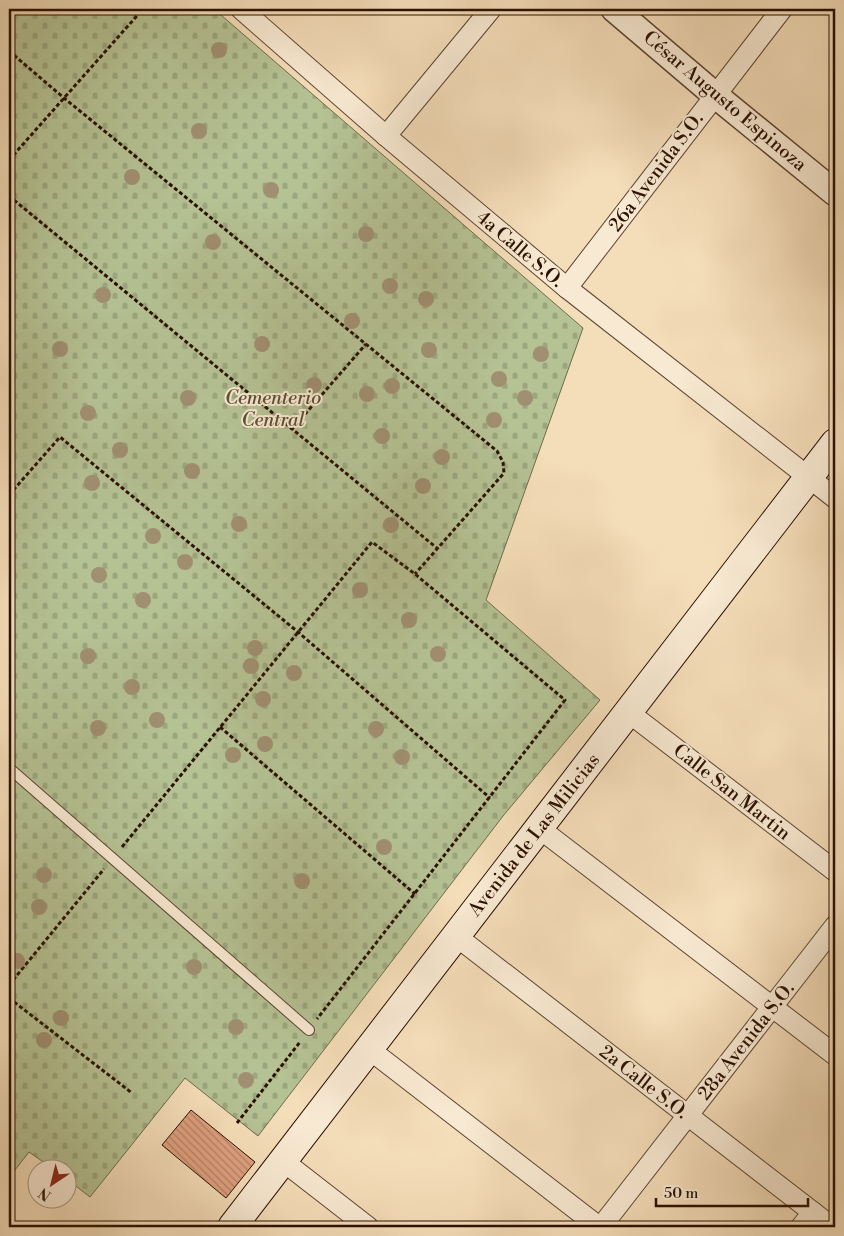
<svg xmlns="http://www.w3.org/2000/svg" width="844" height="1236" font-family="'Libre Bodoni',serif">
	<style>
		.cemetery { fill: url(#cemetery-stones); stroke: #706a4b }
		.building { fill: url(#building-back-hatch); stroke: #2b1102 }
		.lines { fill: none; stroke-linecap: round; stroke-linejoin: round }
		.service-casing { stroke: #5d4430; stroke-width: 12 }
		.minor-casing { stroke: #5d4430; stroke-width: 22 }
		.tertiary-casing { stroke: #5d4430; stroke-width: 28 }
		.secondary-casing { stroke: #2b1102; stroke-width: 30 }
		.path { stroke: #2b1102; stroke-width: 3; stroke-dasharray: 4 2.5; stroke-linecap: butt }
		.service { stroke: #f8e9d2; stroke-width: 10 }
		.minor { stroke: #f8e9d2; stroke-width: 20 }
		.tertiary { stroke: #f8e9d2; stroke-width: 25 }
		.secondary { stroke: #f8e9d2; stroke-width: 28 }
		.tree { fill: #a08f70 }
		.labels { text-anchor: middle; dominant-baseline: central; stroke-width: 4; stroke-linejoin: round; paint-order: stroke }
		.street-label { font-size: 19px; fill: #2b1102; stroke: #f8e9d2 }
		.park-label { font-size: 19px; font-style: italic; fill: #5b4f35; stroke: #f8e9d2 }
	</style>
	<defs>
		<pattern id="cemetery-stones" width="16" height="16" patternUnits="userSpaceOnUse" patternTransform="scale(1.25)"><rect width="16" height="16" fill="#b5c294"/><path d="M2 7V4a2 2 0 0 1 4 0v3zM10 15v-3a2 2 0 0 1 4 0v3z" fill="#9ca67e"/></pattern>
		<pattern id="building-back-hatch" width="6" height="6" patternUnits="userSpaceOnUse" patternTransform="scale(1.25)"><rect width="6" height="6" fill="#dea07f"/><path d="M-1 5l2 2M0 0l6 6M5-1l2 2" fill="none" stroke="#b48166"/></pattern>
	</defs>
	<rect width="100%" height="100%" fill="#f4ddb9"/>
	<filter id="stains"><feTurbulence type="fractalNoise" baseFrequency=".004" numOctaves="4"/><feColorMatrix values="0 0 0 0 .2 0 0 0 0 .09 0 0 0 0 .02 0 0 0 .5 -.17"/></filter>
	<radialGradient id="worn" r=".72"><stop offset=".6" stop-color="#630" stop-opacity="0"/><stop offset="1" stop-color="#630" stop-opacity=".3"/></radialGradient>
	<polygon class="cemetery" points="9,9 214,9 583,328 486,600 600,700 503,816 258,1136 185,1078 90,1197 68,1180 68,1168 52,1168 29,1152 11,1175 9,1173"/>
	<polygon class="building" points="191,1110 255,1162 226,1198 162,1145"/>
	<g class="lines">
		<g class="service-casing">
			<polyline id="service" points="9,768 309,1030"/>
		</g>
		<g class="minor-casing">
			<g id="minor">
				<polyline points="241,9 386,136 567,288 835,498"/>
				<polyline points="386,136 491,9"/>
				<polyline points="567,288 782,9"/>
				<polyline points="628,712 835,871"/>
				<polyline points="539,828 835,1055"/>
				<polyline points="456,936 832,1227"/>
				<polyline points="369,1049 599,1227"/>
				<polyline points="283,1161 368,1227"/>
				<polyline points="601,1227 835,926"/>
				<polyline points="801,1227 813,1212"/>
			</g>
		</g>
		<g class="tertiary-casing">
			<polyline id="tertiary" points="614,9 715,95 835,193"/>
		</g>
		<g class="secondary-casing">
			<polyline id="secondary" points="232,1227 835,443"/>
		</g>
		<g class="path">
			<polyline points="9,51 64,98 497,451 503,462 504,473 415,574"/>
			<polyline points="9,160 143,9"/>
			<polyline points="9,196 438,549"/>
			<polyline points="292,429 366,344"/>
			<polyline points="9,495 60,437 298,632 490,798"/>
			<polyline points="220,727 415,894"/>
			<polyline points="122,847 372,542 415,574 565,700 317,1019"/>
			<polyline points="9,985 104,869"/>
			<polyline points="9,998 132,1093"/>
			<polyline points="237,1123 300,1042"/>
		</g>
		<use href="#service" class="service"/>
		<use href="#minor" class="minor"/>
		<use href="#tertiary" class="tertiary"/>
		<use href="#secondary" class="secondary"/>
	</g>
	<g class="tree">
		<circle cx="219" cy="50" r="8"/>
		<circle cx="199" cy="131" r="8"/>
		<circle cx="132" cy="177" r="8"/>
		<circle cx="271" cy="190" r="8"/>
		<circle cx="366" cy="234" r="8"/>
		<circle cx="213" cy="242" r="8"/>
		<circle cx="390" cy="286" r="8"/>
		<circle cx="103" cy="295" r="8"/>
		<circle cx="426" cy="299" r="8"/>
		<circle cx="352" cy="321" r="8"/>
		<circle cx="262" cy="344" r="8"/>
		<circle cx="60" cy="349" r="8"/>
		<circle cx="429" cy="350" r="8"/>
		<circle cx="541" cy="354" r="8"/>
		<circle cx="499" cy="379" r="8"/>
		<circle cx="314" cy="385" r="8"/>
		<circle cx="392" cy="386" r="8"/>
		<circle cx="367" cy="394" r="8"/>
		<circle cx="188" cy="398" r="8"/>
		<circle cx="525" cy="398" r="8"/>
		<circle cx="88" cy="413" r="8"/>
		<circle cx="494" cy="420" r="8"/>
		<circle cx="382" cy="436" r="8"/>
		<circle cx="120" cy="450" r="8"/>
		<circle cx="442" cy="457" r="8"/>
		<circle cx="192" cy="471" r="8"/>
		<circle cx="92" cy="483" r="8"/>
		<circle cx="423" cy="486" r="8"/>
		<circle cx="239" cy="524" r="8"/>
		<circle cx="391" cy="525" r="8"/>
		<circle cx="153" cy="536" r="8"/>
		<circle cx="185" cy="562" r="8"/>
		<circle cx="99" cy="575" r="8"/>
		<circle cx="360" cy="590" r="8"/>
		<circle cx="143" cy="600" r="8"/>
		<circle cx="409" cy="620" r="8"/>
		<circle cx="255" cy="648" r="8"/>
		<circle cx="438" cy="654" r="8"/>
		<circle cx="88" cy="656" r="8"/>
		<circle cx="251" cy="666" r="8"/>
		<circle cx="294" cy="673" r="8"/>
		<circle cx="132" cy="687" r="8"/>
		<circle cx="263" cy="699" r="8"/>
		<circle cx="157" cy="720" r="8"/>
		<circle cx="98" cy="728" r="8"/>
		<circle cx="376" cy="729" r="8"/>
		<circle cx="265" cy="744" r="8"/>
		<circle cx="233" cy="755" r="8"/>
		<circle cx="402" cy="757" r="8"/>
		<circle cx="384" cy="847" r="8"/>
		<circle cx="44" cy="875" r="8"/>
		<circle cx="302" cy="881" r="8"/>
		<circle cx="39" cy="907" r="8"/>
		<circle cx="17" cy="961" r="8"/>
		<circle cx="194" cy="967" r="8"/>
		<circle cx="61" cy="1018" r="8"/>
		<circle cx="236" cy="1027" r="8"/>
		<circle cx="44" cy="1040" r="8"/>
		<circle cx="246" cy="1080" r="8"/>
	</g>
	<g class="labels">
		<g class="street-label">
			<text transform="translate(725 101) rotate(40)">César Augusto Espinoza</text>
			<text transform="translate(656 172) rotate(-53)">26a Avenida S.O.</text>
			<text transform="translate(520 249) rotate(40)">4a Calle S.O.</text>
			<text transform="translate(732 792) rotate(38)">Calle San Martin</text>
			<text transform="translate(534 835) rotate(-52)">Avenida de Las Milicias</text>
			<text transform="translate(746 1041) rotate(-52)">28a Avenida S.O.</text>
			<text transform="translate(644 1082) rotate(38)">2a Calle S.O.</text>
		</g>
		<g class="park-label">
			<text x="273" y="398">Cementerio<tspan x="273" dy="22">Central</tspan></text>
		</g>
	</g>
	<rect width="844" height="1236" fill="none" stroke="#f4ddb9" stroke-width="30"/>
	<rect x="10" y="10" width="824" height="1216" fill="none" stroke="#2b1102" stroke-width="2.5"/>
	<rect x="15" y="15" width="814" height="1206" fill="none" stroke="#2b1102"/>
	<g transform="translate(52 1184) rotate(215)"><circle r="24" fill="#f8e9d2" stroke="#a6937f"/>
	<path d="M0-4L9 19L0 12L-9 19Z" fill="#8f2418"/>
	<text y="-8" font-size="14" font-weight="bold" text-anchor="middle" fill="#2b1102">N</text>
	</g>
	<path d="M656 1198v8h152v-8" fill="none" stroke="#2b1102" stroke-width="2.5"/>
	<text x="664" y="1198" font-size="15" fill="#2b1102" stroke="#f8e9d2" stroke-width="4" paint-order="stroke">50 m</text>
	<rect width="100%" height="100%" filter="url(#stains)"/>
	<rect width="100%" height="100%" fill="url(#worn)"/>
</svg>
